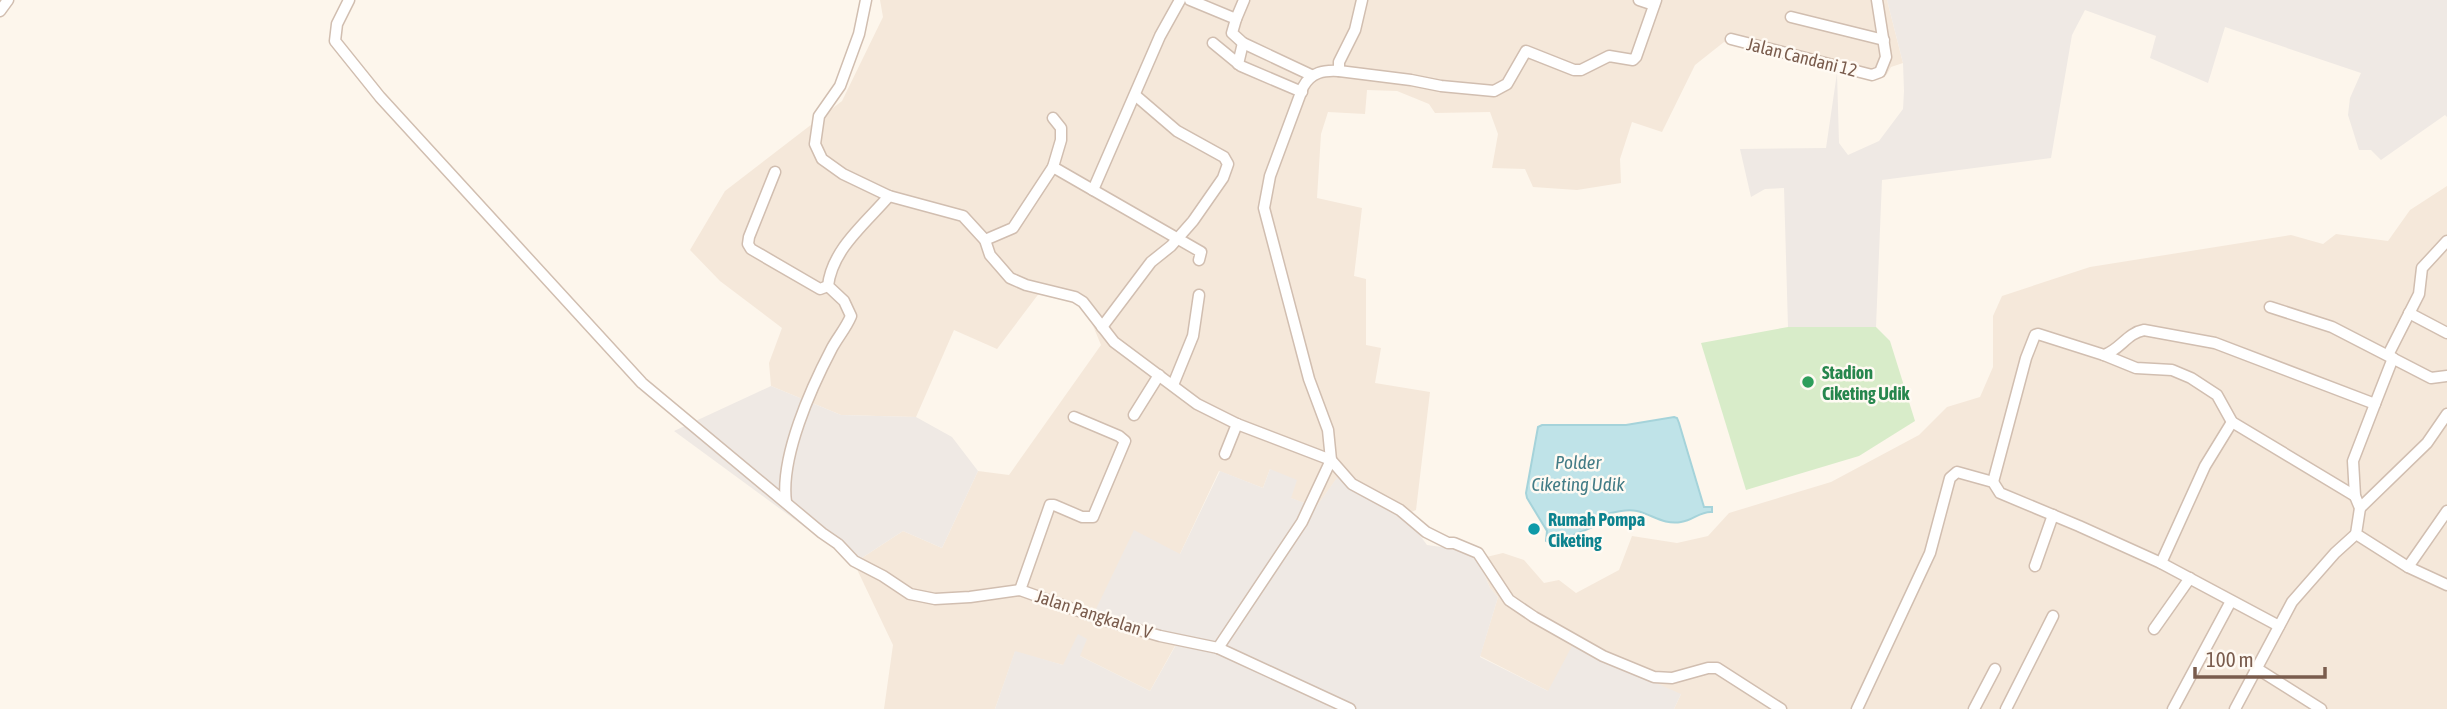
<svg xmlns="http://www.w3.org/2000/svg" width="2447" height="709" font-family="'Asap Condensed',sans-serif">
	<style>
		.residential { fill: #f5e8da }
		.industrial { fill: #efe9e4 }
		.green { fill: #d8ecc9 }
		.water { fill: #bfe3e8; stroke: #a5d3da; stroke-width: 2 }
		.lines { fill: none; stroke-linecap: round; stroke-linejoin: round }
		.minor-casing { stroke: #d1beb0; stroke-width: 13 }
		.minor { stroke: #fff; stroke-width: 10 }
		.leisure-dot { fill: #2e9e5b; stroke: #fffaf3; stroke-width: 2.5 }
		.culture-dot { fill: #0f9aa8; stroke: #fffaf3; stroke-width: 2.5 }
		.labels { text-anchor: middle; dominant-baseline: central; stroke-width: 5; stroke-linejoin: round; paint-order: stroke }
		.street-label { font-size: 18px; fill: #7a5c4d; stroke: #fffaf3 }
		.leisure-label { font-size: 18px; font-weight: bold; fill: #27864d; stroke: #fffaf3; text-anchor: start }
		.culture-label { font-size: 18px; font-weight: bold; fill: #0d838f; stroke: #fffaf3; text-anchor: start }
		.water-label { font-size: 19px; font-style: italic; fill: #437c86; stroke: #fffaf3 }
	</style>
	<rect width="100%" height="100%" fill="#fdf6ec"/>
	<g class="residential">
		<polygon points="880,0 1887,0 1903,63 1891,67 1887,74 1880,79 1871,80 1724,42 1695,65 1662,132 1632,122 1620,159 1621,183 1577,190 1533,187 1525,169 1492,168 1498,134 1490,112 1435,113 1429,104 1397,91 1367,90 1365,114 1328,112 1321,134 1317,198 1362,208 1354,276 1366,279 1366,345 1381,348 1375,383 1430,392 1416,510 1405,515 1374,502 1341,473 1316,507 1290,498 1270,469 1263,488 1219,471 1180,554 1096,610 1166,635 1181,635 1150,691 1080,656 1063,665 1015,652 995,709 884,709 893,645 854,563 903,531 942,548 978,471 1009,475 1101,345 1084,304 1040,292 997,349 954,330 916,417 841,415 771,386 769,363 782,328 720,281 690,250 725,191 842,101 883,17"/>
		<polygon points="2447,186 2447,709 1674,709 1681,694 1548,691 1480,656 1498,597 1490,588 1478,559 1503,553 1524,560 1544,583 1559,580 1576,593 1619,570 1632,536 1677,543 1708,536 1729,513 1831,482 1919,435 1947,407 1980,397 1993,367 1993,316 2002,296 2090,267 2291,235 2323,244 2336,234 2388,241 2410,210"/>
	</g>
	<g class="industrial">
		<polygon points="1887,0 2447,0 2447,117 2445,115 2381,160 2371,150 2359,150 2348,115 2350,98 2361,73 2225,27 2208,83 2150,58 2156,36 2085,10 2072,35 2051,158 1882,180 1876,327 1788,327 1784,188 1765,189 1751,197 1740,149 1826,148 1837,73 1839,143 1848,155 1879,141 1903,109 1904,91 1903,63"/>
		<polygon points="771,386 841,415 916,417 952,437 978,471 942,548 903,531 854,563 674,431"/>
		<polygon points="1270,469 1297,480 1291,498 1316,507 1341,472 1374,502 1405,515 1427,545 1456,549 1478,559 1490,588 1498,597 1480,657 1548,691 1572,646 1681,694 1674,709 995,709 1015,651 1063,665 1078,634 1087,639 1080,656 1150,691 1181,636 1166,635 1095,611 1134,530 1180,554 1220,471 1263,488"/>
	</g>
	<polygon class="green" points="1788,327 1876,327 1890,341 1915,421 1859,456 1746,490 1701,343"/>
	<path class="water" d="M1674 417 1677 418 1679 423 1704 507H1712V512C1700 511 1694 520 1681 522 1664 525 1653 515 1637 511 1626 509 1615 512 1603 515L1605 522 1552 544 1546 541 1547 531 1527 498 1526 493 1538 427 1542 425H1626Z"/>
	<g class="lines">
		<g class="minor-casing">
			<g id="minor">
				<polyline points="349,0 337,24 335,41 380,97 642,383 822,533 838,544 854,561 883,576 910,594 935,599 970,597 1020,590 1104,620 1160,636 1218,648 1350,709"/>
				<polyline points="866,0 859,34 840,86 819,116 815,144 822,159 843,174 889,196 963,216 985,240 990,255 1010,278 1026,285 1075,297 1083,302 1114,342 1197,404 1237,424 1331,460 1352,484 1400,510 1426,532 1448,543 1454,543 1478,553 1509,600 1534,617 1603,656 1654,677 1672,678 1708,668 1717,668 1781,709"/>
				<polyline points="1180,0 1160,36 1093,190 1201,252 1199,260"/>
				<polyline points="1190,0 1236,19 1232,33 1243,43 1311,75"/>
				<polyline points="1639,0 1654,5"/>
				<polyline points="0,11 8,0"/>
				<polyline points="1791,17 1884,40"/>
				<polyline points="1236,19 1244,0"/>
				<polyline points="1731,39 1872,75 1880,72 1886,57 1877,0"/>
				<polyline points="1213,43 1241,66 1302,92"/>
				<polyline points="1238,64 1243,43"/>
				<polyline points="1339,71 1411,80 1441,86 1494,91 1507,84 1526,51 1574,70 1581,70 1609,56 1633,60 1636,57 1656,0"/>
				<polyline points="1053,167 1093,190"/>
				<polyline points="775,172 749,237 748,244 751,249 820,289 828,286"/>
				<polyline points="985,240 1013,228 1053,167 1061,140 1061,128 1053,118"/>
				<polyline points="2270,307 2332,327 2431,378 2447,376"/>
				<polyline points="2409,313 2447,333"/>
				<polyline points="1102,327 1151,262 1171,246 1193,221 1223,178 1228,164 1224,157 1177,131 1135,95"/>
				<polyline points="2104,355 2136,368 2172,370 2191,378 2217,395 2232,422 2355,496"/>
				<polyline points="2388,355 2419,294 2422,268 2447,241"/>
				<polyline points="1173,385 1193,336 1199,295"/>
				<polyline points="2375,404 2393,358"/>
				<polyline points="1134,415 1159,375"/>
				<polyline points="1225,454 1237,424"/>
				<path d="M1993 482 2026 358 2035 335 2038 334 2104 355C2120 350 2127 333 2144 330L2215 343 2375 404 2353 461 2355 496 2360 508 2356 534 2408 567 2447 585"/>
				<path d="M786 502C780 457 811 388 832 348 838 337 846 328 851 316L844 301 828 286C832 249 866 223 889 196"/>
				<polyline points="2360,508 2427,443 2447,414"/>
				<polyline points="2161,563 2205,466 2232,422"/>
				<polyline points="2035,566 2053,515"/>
				<polyline points="2408,567 2447,511"/>
				<polyline points="1020,590 1050,505 1054,505 1082,517 1093,517 1125,441 1119,436 1074,417"/>
				<polyline points="2154,629 2190,578"/>
				<path d="M1218 648 1302 522 1331 460 1328 430 1309 379 1264 208 1270 176 1303 87C1311 72 1324 70 1339 71V62L1355 30 1362 0"/>
				<polyline points="2256,668 2321,709"/>
				<polyline points="1857,709 1930,553 1950,478 1957,472 1993,482 2000,493 2079,526 2161,563 2279,626"/>
				<polyline points="1974,709 1995,669"/>
				<polyline points="2006,709 2053,616"/>
				<polyline points="2173,709 2231,601"/>
				<polyline points="2235,709 2292,602 2335,553 2356,534"/>
			</g>
		</g>
		<use href="#minor" class="minor"/>
	</g>
	<circle class="leisure-dot" cx="1808" cy="382" r="7"/>
	<circle class="culture-dot" cx="1534" cy="529" r="7"/>
	<g class="labels">
		<g class="street-label">
			<text transform="translate(1802 57) rotate(14)">Jalan Candani 12</text>
			<text transform="translate(1094 614) rotate(18)">Jalan Pangkalan V</text>
		</g>
		<g class="leisure-label">
			<text x="1822" y="372">Stadion<tspan x="1822" dy="21">Ciketing Udik</tspan></text>
		</g>
		<g class="culture-label">
			<text x="1548" y="519">Rumah Pompa<tspan x="1548" dy="21">Ciketing</tspan></text>
		</g>
		<g class="water-label">
			<text x="1578" y="462">Polder<tspan x="1578" dy="22">Ciketing Udik</tspan></text>
		</g>
	</g>
	<path d="M2195 667v10h130v-10" fill="none" stroke="#7a5c4d" stroke-width="3.5"/>
	<text x="2206" y="667" font-size="21" fill="#7a5c4d" stroke="#fffaf3" stroke-width="5" paint-order="stroke">100 m</text>
</svg>
